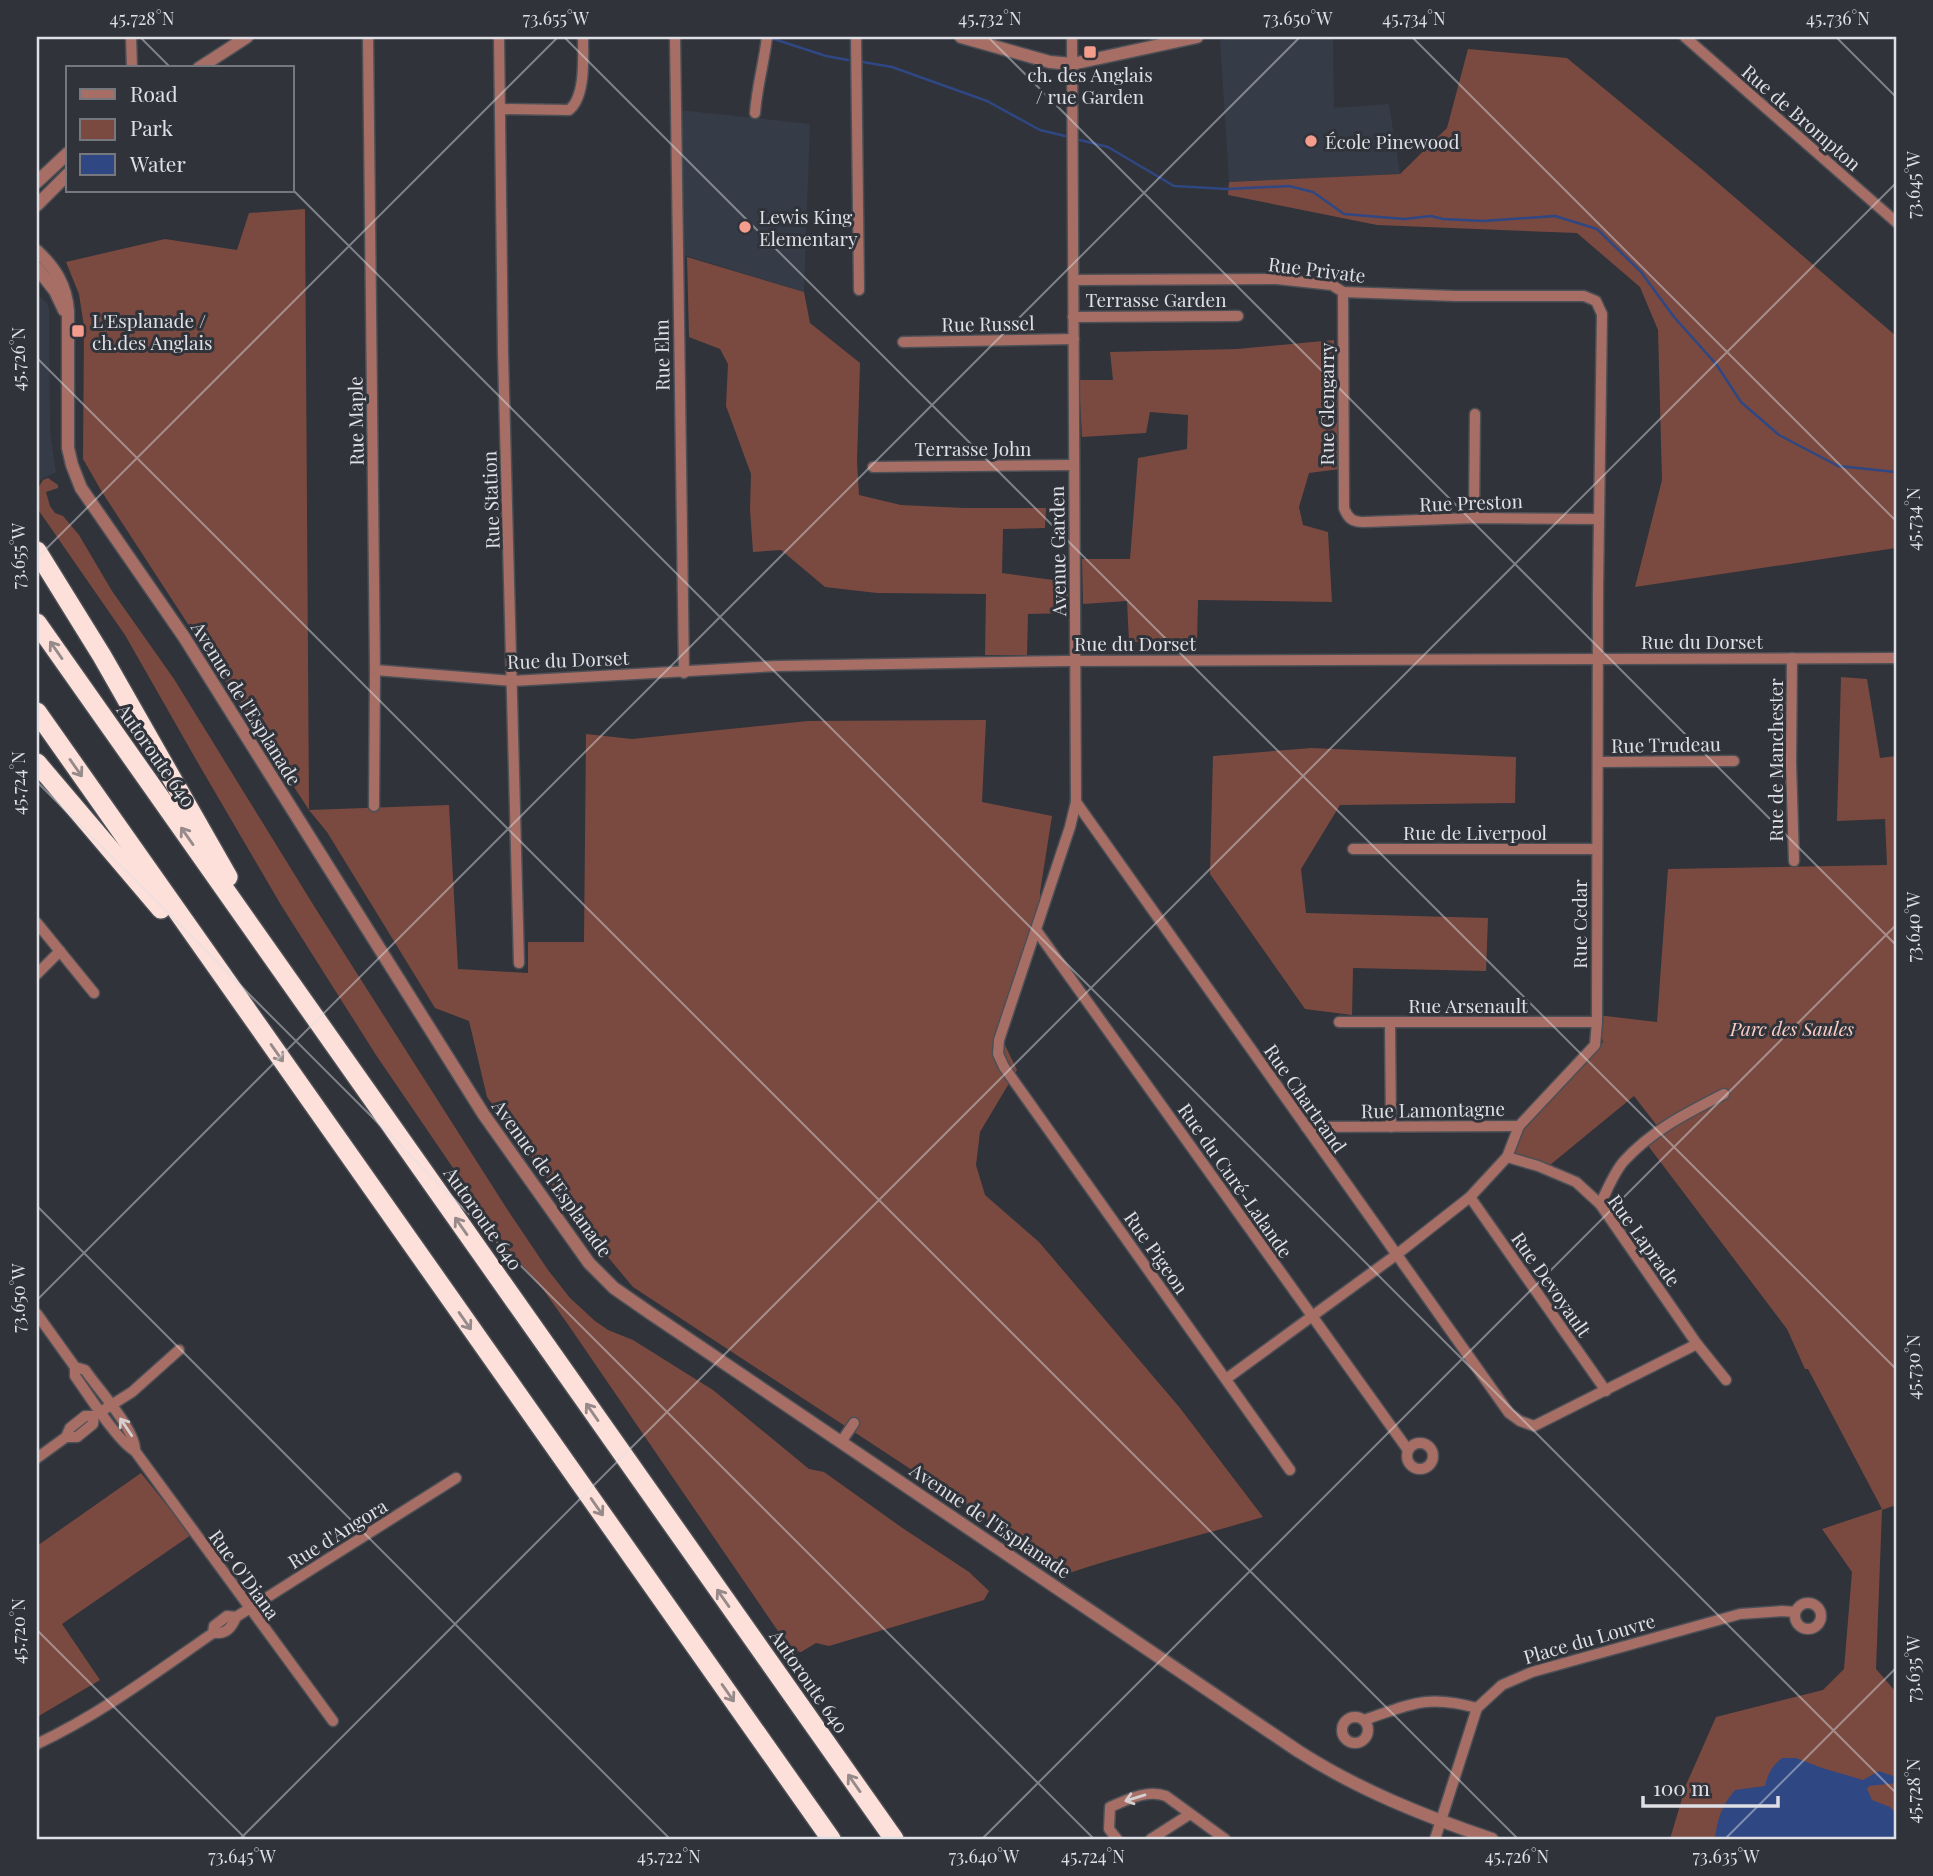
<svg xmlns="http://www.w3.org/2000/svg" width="1933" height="1876" font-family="'Playfair Display',serif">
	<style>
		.built { fill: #363b48 }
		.green { fill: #7a4a41 }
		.water { fill: #2f4782 }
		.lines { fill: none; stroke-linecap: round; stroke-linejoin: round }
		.stream { stroke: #2f4782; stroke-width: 2.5 }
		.minor-casing { stroke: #4c4f55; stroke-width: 13 }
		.tertiary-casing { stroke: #4c4f55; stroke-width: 15 }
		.motorway-casing { stroke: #4c4f55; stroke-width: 22 }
		.minor { stroke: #a66e64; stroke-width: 10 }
		.tertiary { stroke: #a66e64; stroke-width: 12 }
		.motorway { stroke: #fde0da; stroke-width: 19 }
		.oneway { stroke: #968a8a }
		.oneway2 { stroke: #d6cfd2 }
		.ticks { fill: none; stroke: #dee0e5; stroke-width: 2; stroke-opacity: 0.45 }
		.poi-dot { fill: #f49d8d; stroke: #30333a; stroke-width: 2.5 }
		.labels { text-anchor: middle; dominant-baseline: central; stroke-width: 6; stroke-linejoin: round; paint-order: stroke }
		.poi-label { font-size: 19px; fill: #dee0e5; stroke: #30333a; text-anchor: start }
		.street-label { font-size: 19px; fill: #dee0e5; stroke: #30333a }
		.park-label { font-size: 19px; font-style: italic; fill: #facdc4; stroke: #30333a }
		.neatline { fill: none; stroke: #dee0e5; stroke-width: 2.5 }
		.ticks-label { font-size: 18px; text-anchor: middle; fill: #dee0e5 }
	</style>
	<rect width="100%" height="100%" fill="#30333a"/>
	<g class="built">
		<polygon points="1234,37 1333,37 1334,108 1389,104 1400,174 1229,182 1220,40"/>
		<polygon points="679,110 810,124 804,292 684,255"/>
		<polygon points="37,294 47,303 49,309 50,432 56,472 37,482"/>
	</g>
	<g class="green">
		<polygon points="1468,49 1567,58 1704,171 1896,336 1896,548 1635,587 1662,480 1658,330 1640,287 1577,233 1377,225 1228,195 1229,182 1400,174 1447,128"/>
		<path d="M305 209 309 810 449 805 458 969 528 973V942H584L586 734 632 739 808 721 986 720 982 802 1052 816 1040 892 1041 930 1003 1041 1017 1070 980 1132 976 1165 985 1195 1039 1242 1180 1408 1263 1517C1199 1536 1133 1552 1069 1573L633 1287 577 1220 487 1097 469 1021 435 1008 327 832 309 810 102 492 83 459 84 327 79 294 66 262 165 239 237 250 249 213Z"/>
		<polygon points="687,257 804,292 810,323 860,363 857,462 859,495 901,505 964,508 1046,508 1045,528 1003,529 1002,573 1068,582 1068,613 1028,614 1027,655 985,655 986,594 877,593 825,587 781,550 753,552 750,510 751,474 726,406 728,364 720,349 689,337"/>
		<polygon points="1334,340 1340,469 1309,473 1299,507 1303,525 1328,532 1332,602 1198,600 1197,642 1129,642 1127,601 1083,604 1082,559 1130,559 1138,458 1187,449 1188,415 1150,412 1146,433 1082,437 1079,380 1113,380 1110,352 1237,349"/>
		<polygon points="48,478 58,485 58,488 46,492 50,506 55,513 63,516 79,535 112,591 174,679 314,906 507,1209 548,1270 570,1298 595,1321 608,1330 633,1340 713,1390 809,1469 824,1472 901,1527 969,1572 989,1591 984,1600 829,1646 816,1643 801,1652 791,1650 567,1323 542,1288 509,1250 376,1055 281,905 198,763 125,635 37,508 37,490 43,480"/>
		<polygon points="1841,677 1867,679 1880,758 1896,756 1896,1505 1882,1510 1876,1669 1896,1692 1896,1839 1670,1839 1686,1785 1716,1717 1823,1690 1844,1669 1852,1572 1822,1529 1882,1509 1808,1369 1805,1369 1787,1329 1646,1143 1658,1127 1634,1096 1550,1165 1508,1154 1523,1131 1603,1042 1597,1015 1657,1022 1668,869 1887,865 1885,819 1837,821"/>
		<polygon points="1311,748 1516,757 1515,803 1340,805 1301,869 1306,913 1488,918 1486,971 1353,968 1352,1015 1305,1009 1210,874 1213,756"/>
		<polygon points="141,1473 191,1535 62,1624 100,1680 37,1717 37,1546"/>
	</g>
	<path class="water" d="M1782 1758H1796L1822 1768 1863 1780 1879 1771 1896 1777V1783L1869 1786 1867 1789 1872 1800 1890 1807 1896 1813V1839H1715C1717 1820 1722 1805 1735 1790L1765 1786C1768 1773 1772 1766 1782 1758Z"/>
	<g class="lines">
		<g class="stream">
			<polyline points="774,39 826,56 848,60"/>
			<polyline points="863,62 892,67 987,101 1040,130 1065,136"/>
			<polyline points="1080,140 1108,147 1174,186 1227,189 1289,186 1313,192 1344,214 1404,219 1431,216 1443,219 1483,221 1555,216 1597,229 1641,272 1674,317 1716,364 1741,402 1779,435 1838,466 1896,472"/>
		</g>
		<g class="minor-casing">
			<g id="minor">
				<polyline points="131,37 132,68"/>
				<polyline points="368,37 375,670 374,806"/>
				<polyline points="499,37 503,353 519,963"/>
				<polyline points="675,37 684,673"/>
				<polyline points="856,37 859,290"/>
				<polyline points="1072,37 1076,802 1070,827 999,1040 998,1054 1004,1067 1290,1470"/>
				<polyline points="1685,37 1896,222"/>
				<path d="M501 109 569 110C586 97 583 57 583 37"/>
				<path d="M755 113C757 86 764 63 767 37"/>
				<polyline points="1075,280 1277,279 1332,285 1343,292 1456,296 1584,296 1596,301 1602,314 1598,590 1597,1022 1595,1045 1519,1126 1507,1157 1470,1197 1396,1255 1226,1379"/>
				<path d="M1343 292 1344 508C1348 519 1353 522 1364 522L1474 518 1598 519"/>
				<polyline points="1073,317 1238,316"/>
				<polyline points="903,342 1074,339"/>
				<polyline points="873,467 1073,465"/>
				<polyline points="1474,518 1475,414"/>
				<polyline points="1792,658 1791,763 1794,861"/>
				<polyline points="375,670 512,681 777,666 1065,661 1896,658"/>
				<polyline points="1598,762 1734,761"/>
				<polyline points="1076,802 1509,1413 1520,1421 1534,1426 1697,1344"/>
				<polyline points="1353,849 1596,849"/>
				<polyline points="37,923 94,993"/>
				<polyline points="1036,930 1408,1450"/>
				<polyline points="37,974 60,951"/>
				<polyline points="1339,1022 1597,1022"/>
				<polyline points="1390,1023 1391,1127"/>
				<polyline points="1306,1127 1519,1126"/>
				<polyline points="1507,1157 1538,1166 1576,1182 1600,1204 1697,1344 1726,1380"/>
				<polyline points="1470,1197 1606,1391"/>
				<path d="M1600 1204C1607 1191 1614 1172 1624 1161 1652 1130 1687 1113 1724 1094"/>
				<path d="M37 1314 75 1367 85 1370C98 1389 136 1430 135 1451"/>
				<path d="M75 1367V1376C88 1394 118 1442 135 1451L333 1721"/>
				<polyline points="105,1409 132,1392 179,1350"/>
				<polyline points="841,1442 854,1423"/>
				<circle cx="1420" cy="1456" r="13"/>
				<polyline points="37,1458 66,1437 70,1428 85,1416 94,1416 93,1424 77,1437 66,1437"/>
				<circle cx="1808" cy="1616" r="13"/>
				<path d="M213 1633C226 1634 231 1629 236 1617L456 1478"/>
				<circle cx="1355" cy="1730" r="13"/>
				<path d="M1364 1720C1411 1704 1427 1694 1477 1708"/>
				<path d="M37 1744C101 1714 155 1673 213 1633L214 1626 227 1616 236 1617"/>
				<path d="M1117 1839 1109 1829 1110 1807C1127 1800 1147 1789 1166 1796L1225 1839"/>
				<polyline points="1151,1839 1190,1814"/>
				<polyline points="1435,1839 1477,1708 1502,1685 1532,1672 1740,1614 1782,1611 1795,1612"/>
			</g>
		</g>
		<g class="tertiary-casing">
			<g id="tertiary">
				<polyline points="961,37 1050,62 1072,64 1197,37"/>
				<polyline points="199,68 247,37"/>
				<polyline points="37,182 68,153"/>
				<polyline points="37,205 68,174"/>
				<path d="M37 251C55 268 66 285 68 311V448L72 465 81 488 184 637 484 1115 589 1263 614 1288 650 1313 1298 1751C1359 1790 1424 1816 1492 1839"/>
				<polyline points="37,268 55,291 64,310"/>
			</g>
		</g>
		<g class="motorway-casing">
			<g id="motorway">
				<polyline points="37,551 102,656 228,877"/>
				<polyline points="37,623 894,1839"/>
				<polyline points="37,712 831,1839"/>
				<polyline points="37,763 161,909"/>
			</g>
		</g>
		<use href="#minor" class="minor"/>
		<use href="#tertiary" class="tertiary"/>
		<use href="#motorway" class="motorway"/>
	</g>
	<defs><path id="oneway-shaft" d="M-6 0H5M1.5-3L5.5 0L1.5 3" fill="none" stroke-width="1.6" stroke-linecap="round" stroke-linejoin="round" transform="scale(1.75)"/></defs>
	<g class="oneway">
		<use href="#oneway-shaft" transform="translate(56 650) rotate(-125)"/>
		<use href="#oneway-shaft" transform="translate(76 768) rotate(55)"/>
		<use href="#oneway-shaft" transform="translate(187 836) rotate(-125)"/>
		<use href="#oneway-shaft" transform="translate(277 1053) rotate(55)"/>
		<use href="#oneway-shaft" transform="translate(461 1226) rotate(-125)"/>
		<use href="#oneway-shaft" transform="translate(465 1321) rotate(55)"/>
		<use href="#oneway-shaft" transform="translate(592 1412) rotate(-125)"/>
		<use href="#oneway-shaft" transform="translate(597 1507) rotate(55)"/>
		<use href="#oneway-shaft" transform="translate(723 1598) rotate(-125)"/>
		<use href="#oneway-shaft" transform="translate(728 1693) rotate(55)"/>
		<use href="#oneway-shaft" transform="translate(854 1783) rotate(-125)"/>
	</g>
	<g class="oneway2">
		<use href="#oneway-shaft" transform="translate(126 1427) rotate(-124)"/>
		<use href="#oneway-shaft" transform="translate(1135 1798) rotate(163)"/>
	</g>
	<path class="ticks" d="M140 37 171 68M564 37 1896 1369M988 37 1896 945M1412 37 1896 521M1836 37 1896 97M292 189 1896 1793M37 358 1518 1839M37 558 558 37M37 782 1094 1839M37 1206 670 1839M37 1300 1300 37M37 1630 246 1839M240 1839 1896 183M982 1839 1896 925M1725 1839 1896 1668"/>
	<g class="poi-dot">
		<rect x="1083" y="45" width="14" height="14" rx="3.5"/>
		<circle cx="1311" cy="141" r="7"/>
		<circle cx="745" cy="227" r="7"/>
		<rect x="71" y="324" width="14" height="14" rx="3.5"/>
	</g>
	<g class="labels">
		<g class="poi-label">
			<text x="1090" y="74" text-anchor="middle">ch. des Anglais<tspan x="1090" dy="22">/ rue Garden</tspan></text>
			<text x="1325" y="141">École Pinewood</text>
			<text x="759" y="216">Lewis King<tspan x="759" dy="22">Elementary</tspan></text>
			<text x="92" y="320">L'Esplanade /<tspan x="92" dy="22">ch.des Anglais</tspan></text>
		</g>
		<g class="street-label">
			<text transform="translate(1802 117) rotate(41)">Rue de Brompton</text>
			<text transform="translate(1317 269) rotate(7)">Rue Private</text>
			<text x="1156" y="299">Terrasse Garden</text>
			<text transform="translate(988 323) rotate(-1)">Rue Russel</text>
			<text transform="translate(661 355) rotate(-91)">Rue Elm</text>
			<text transform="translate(1326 404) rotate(-90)">Rue Glengarry</text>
			<text transform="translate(355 421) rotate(-91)">Rue Maple</text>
			<text x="973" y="448">Terrasse John</text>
			<text transform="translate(490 500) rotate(-92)">Rue Station</text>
			<text transform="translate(1471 502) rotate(-2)">Rue Preston</text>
			<text transform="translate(1057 551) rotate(-91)">Avenue Garden</text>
			<text x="1702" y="641">Rue du Dorset</text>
			<text x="1135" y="643">Rue du Dorset</text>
			<text transform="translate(568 659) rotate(-2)">Rue du Dorset</text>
			<text transform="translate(247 703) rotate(58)">Avenue de l'Esplanade</text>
			<text transform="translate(1666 744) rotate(-1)">Rue Trudeau</text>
			<text transform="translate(157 755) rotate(55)">Autoroute 640</text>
			<text transform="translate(1775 760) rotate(-90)">Rue de Manchester</text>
			<text x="1475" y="832">Rue de Liverpool</text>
			<text transform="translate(1579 924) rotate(-90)">Rue Cedar</text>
			<text x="1468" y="1005">Rue Arsenault</text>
			<text transform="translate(1306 1098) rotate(55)">Rue Chartrand</text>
			<text transform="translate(1433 1109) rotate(-1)">Rue Lamontagne</text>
			<text transform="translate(553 1178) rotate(54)">Avenue de l'Esplanade</text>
			<text transform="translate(1236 1180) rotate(55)">Rue du Curé-Lalande</text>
			<text transform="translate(484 1218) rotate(55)">Autoroute 640</text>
			<text transform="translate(1645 1240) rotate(54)">Rue Laprade</text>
			<text transform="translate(1157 1252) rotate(55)">Rue Pigeon</text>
			<text transform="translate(1552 1284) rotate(55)">Rue Devoyault</text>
			<text transform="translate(991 1520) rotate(34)">Avenue de l'Esplanade</text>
			<text transform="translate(337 1533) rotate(-32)">Rue d'Angora</text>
			<text transform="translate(245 1574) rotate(54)">Rue O'Diana</text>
			<text transform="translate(1589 1638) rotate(-16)">Place du Louvre</text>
			<text transform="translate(810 1681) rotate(55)">Autoroute 640</text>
		</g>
		<g class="park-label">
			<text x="1792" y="1028">Parc des Saules</text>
		</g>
	</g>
	<rect width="1933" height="1876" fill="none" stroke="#30333a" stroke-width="77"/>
	<rect x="66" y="66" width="228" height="126" fill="#30333a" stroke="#76787e" stroke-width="2"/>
	<rect x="80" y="89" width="35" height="10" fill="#a66e64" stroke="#76787e" stroke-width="2"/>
	<text x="130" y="102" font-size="21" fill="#dee0e5">Road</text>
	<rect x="80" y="119" width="35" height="21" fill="#7a4a41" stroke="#76787e" stroke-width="2"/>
	<text x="130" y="136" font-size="21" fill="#dee0e5">Park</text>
	<rect x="80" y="154" width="35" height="21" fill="#2f4782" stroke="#76787e" stroke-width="2"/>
	<text x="130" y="172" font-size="21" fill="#dee0e5">Water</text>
	<path d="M1643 1796v10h135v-10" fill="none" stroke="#dee0e5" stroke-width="3.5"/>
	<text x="1653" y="1796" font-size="21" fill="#dee0e5" stroke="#30333a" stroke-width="5" paint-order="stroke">100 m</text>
	<rect x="38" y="38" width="1857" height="1800" class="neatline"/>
	<g class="ticks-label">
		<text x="142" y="25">45.728°N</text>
		<text x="556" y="25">73.655°W</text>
		<text x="990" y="25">45.732°N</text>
		<text x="1298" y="25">73.650°W</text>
		<text x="1414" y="25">45.734°N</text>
		<text x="1838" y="25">45.736°N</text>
		<text transform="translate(1914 185) rotate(-90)" y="6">73.645°W</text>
		<text transform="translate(19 359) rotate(-90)" y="6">45.726°N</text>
		<text transform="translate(1914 519) rotate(-90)" y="6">45.734°N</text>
		<text transform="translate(19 556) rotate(-90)" y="6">73.655°W</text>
		<text transform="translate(19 783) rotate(-90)" y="6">45.724°N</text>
		<text transform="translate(1914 927) rotate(-90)" y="6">73.640°W</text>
		<text transform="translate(19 1298) rotate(-90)" y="6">73.650°W</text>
		<text transform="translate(1914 1367) rotate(-90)" y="6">45.730°N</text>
		<text transform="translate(19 1631) rotate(-90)" y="6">45.720°N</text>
		<text transform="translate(1914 1669) rotate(-90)" y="6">73.635°W</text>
		<text transform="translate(1914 1791) rotate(-90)" y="6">45.728°N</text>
		<text x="242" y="1863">73.645°W</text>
		<text x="669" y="1863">45.722°N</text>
		<text x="984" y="1863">73.640°W</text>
		<text x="1093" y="1863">45.724°N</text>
		<text x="1517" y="1863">45.726°N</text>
		<text x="1726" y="1863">73.635°W</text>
	</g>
</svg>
